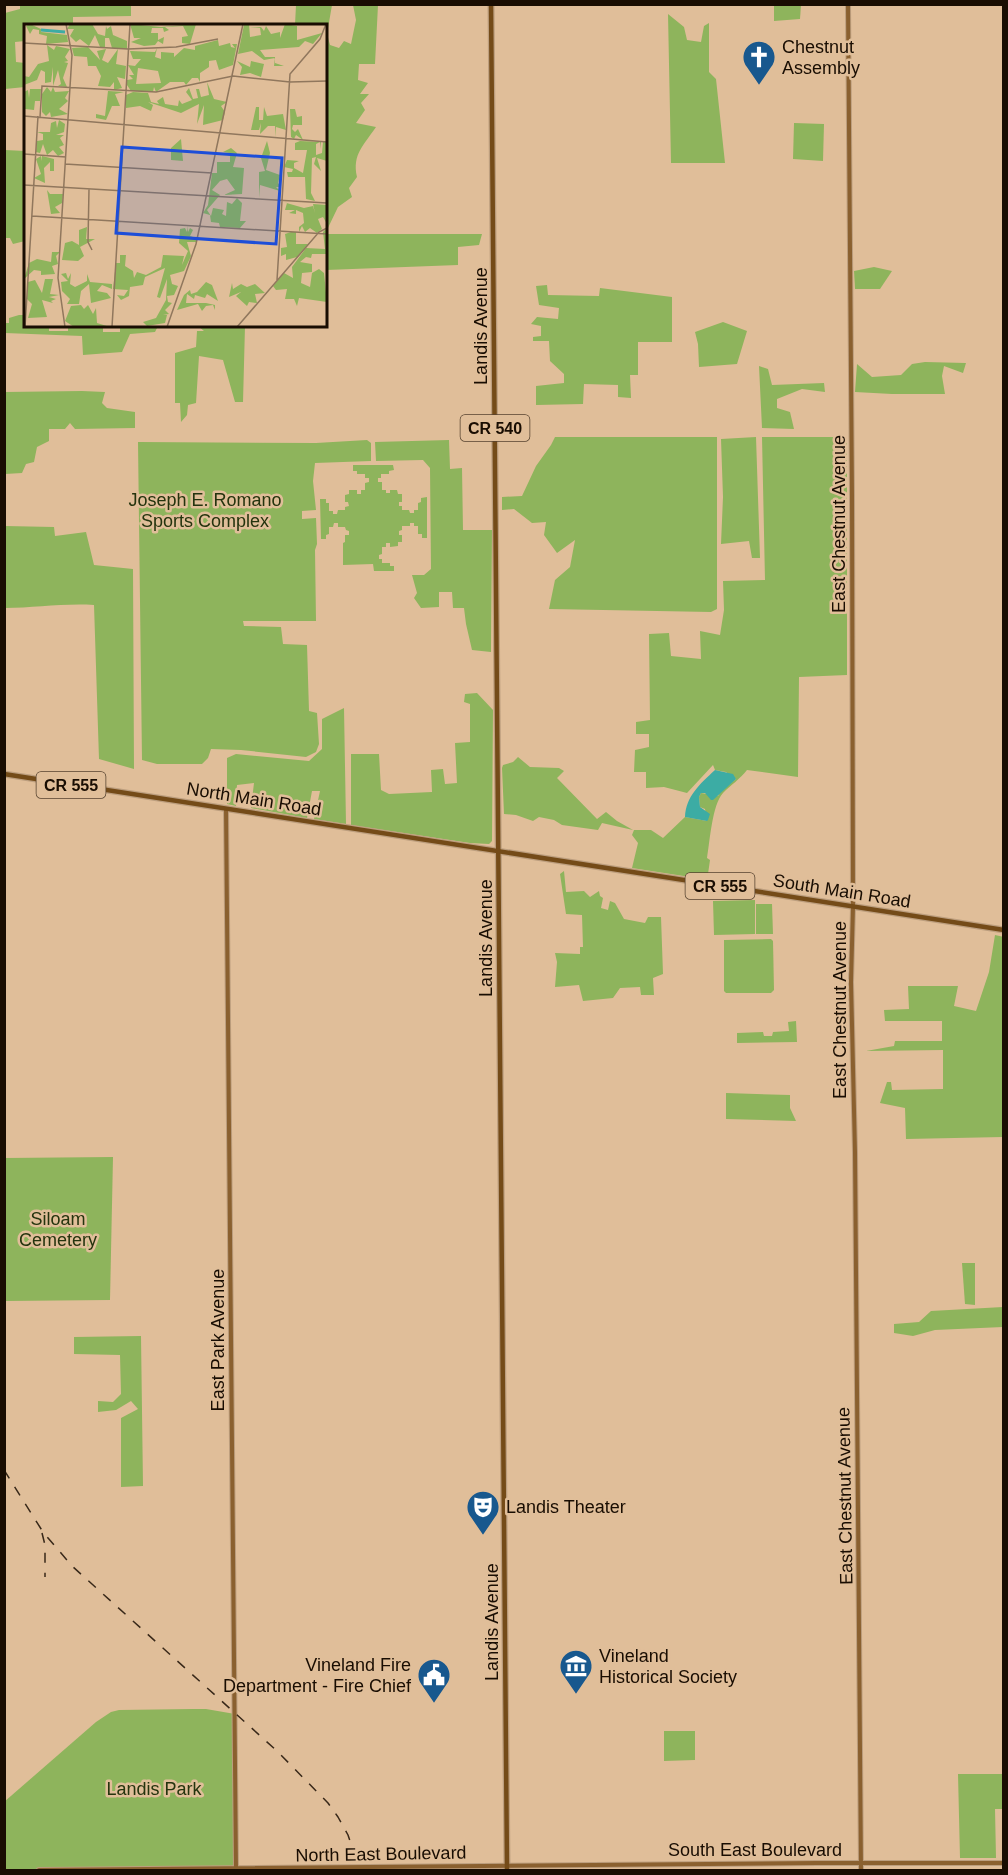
<svg xmlns="http://www.w3.org/2000/svg" width="1008" height="1875" font-family="Helvetica,sans-serif">
	<style>
		.green { fill: #8eb45c }
		.water { fill: #3caca4 }
		.lines { fill: none; stroke-linecap: round; stroke-linejoin: round }
		.secondary-casing { stroke: #bc9e7e; stroke-width: 6 }
		.primary-casing { stroke: #bc9e7e; stroke-width: 7 }
		.secondary { stroke: #8a602f; stroke-width: 4 }
		.primary { stroke: #744b18; stroke-width: 4.5 }
		.rail { stroke: #382819; stroke-width: 1.5; stroke-dasharray: 10 10; stroke-linecap: butt }
		.labels { text-anchor: middle; dominant-baseline: central; stroke-width: 5; stroke-linejoin: round; paint-order: stroke }
		.shield { fill: #e0be99; stroke: #55422f; stroke-width: 1.5 }
		.shield-label { font-size: 16px; font-weight: bold; fill: #190d02 }
		.poi-label { font-size: 18px; fill: #190d02; stroke: #e0be99; text-anchor: start }
		.street-label { font-size: 18px; fill: #190d02; stroke: #e0be99 }
		.park-label { font-size: 18px; fill: #24340e; stroke: #e0be99 }
		.inset-river { fill: none; stroke: #3caca4; stroke-width: 3 }
		.inset-road { fill: none; stroke: #90775d; stroke-width: 1.5 }
		.view { fill: #1d4ed8; fill-opacity: 0.15; stroke: #1d4ed8; stroke-width: 3 }
		.inset-edge { fill: none; stroke: #190d02; stroke-width: 3 }
	</style>
	<rect width="100%" height="100%" fill="#e0be99"/>
	<g class="green">
		<polygon points="20,5 131,5 131,16 73,17 73,25 26,26 25,41 15,42 16,62 25,63 25,87 5,89 5,13 20,9"/>
		<path d="M296 5H332L327 34 330 45 339 48 344 41 351 44 356 20 353 5H378L375 64H359L358 80 368 83 360 94H369L361 103 365 110 356 123 376 127C364 145 352 154 357 177L349 188 352 197 338 207 326 232V26L295 25Z"/>
		<polygon points="774,5 801,5 800,19 774,21"/>
		<polygon points="668,14 684,27 687,40 701,42 704,26 709,23 709,72 716,79 725,163 671,163"/>
		<polygon points="794,123 824,124 823,161 793,159"/>
		<polygon points="5,150 25,151 25,241 13,244 10,238 5,238"/>
		<polygon points="326,234 482,234 479,245 458,247 458,265 326,270"/>
		<polygon points="874,267 892,271 880,289 855,289 854,271"/>
		<polygon points="547,285 548,295 599,296 600,288 672,297 672,342 638,342 638,375 630,375 631,398 618,397 618,385 584,384 583,404 536,405 536,386 564,383 564,374 550,361 549,341 533,341 533,337 541,336 541,326 531,324 537,317 558,319 559,308 539,305 536,286"/>
		<polygon points="19,315 25,315 26,326 49,326 49,331 68,331 68,326 93,326 94,328 103,326 103,332 120,332 120,326 158,326 155,332 130,334 122,352 83,355 82,336 5,333 5,323 9,323 9,318"/>
		<polygon points="723,322 747,331 737,364 699,367 698,344 695,332"/>
		<polygon points="198,326 245,326 243,402 235,402 223,360 199,356 196,403 188,405 187,415 181,422 180,403 175,403 175,353 196,347 197,331 204,331"/>
		<polygon points="925,362 966,363 963,373 944,366 942,376 945,394 892,394 855,392 857,364 872,377 901,375 912,364"/>
		<polygon points="759,366 768,369 772,385 824,383 825,392 802,389 777,399 777,408 790,412 794,429 762,428"/>
		<polygon points="82,391 105,392 102,403 107,408 135,412 135,428 75,429 70,423 65,429 49,429 49,441 37,447 34,462 26,464 22,473 5,474 5,392"/>
		<polygon points="555,437 717,437 717,609 711,612 549,609 555,580 570,567 575,540 557,553 544,535 546,522 532,523 514,509 502,510 502,497 522,496 536,466 551,445"/>
		<polygon points="756,437 760,558 752,558 749,541 721,544 723,497 721,439"/>
		<path d="M762 437H847V675L799 677 798 777 747 770C740 779 731 785 723 793 712 805 710 841 707 858L710 860 708 874 703 879 632 868 638 843 632 835 634 830H651L663 838 685 817 707 821 705 809 700 807 699 797 701 793 707 794 709 796H718L721 791 736 779 726 772 715 770 713 765 687 793 664 787 646 788V772H634L635 750 649 747V734H636V722L650 720 649 634 669 633 671 656 701 659 700 631 720 635 724 610 723 581 765 580Z"/>
		<polygon points="367,440 371,443 371,461 315,463 313,481 316,510 302,511 302,519 316,518 317,544 315,550 316,621 243,621 244,626 281,627 283,644 307,645 309,711 317,713 319,744 316,752 306,757 241,750 211,749 208,758 202,764 157,764 142,760 138,442 316,443"/>
		<polygon points="449,440 450,469 462,468 463,530 492,530 491,652 472,650 466,624 464,608 453,608 452,592 439,592 439,607 421,608 414,598 417,593 412,575 424,575 431,569 430,468 423,460 376,461 375,442"/>
		<polygon points="353,465 393,465 394,470 389,471 389,474 381,474 381,478 378,478 378,482 382,482 382,490 386,490 386,493 390,493 390,490 397,490 398,494 402,494 402,502 399,502 399,506 402,506 402,510 409,510 410,513 414,513 414,510 418,510 418,503 421,502 421,498 427,497 427,538 422,538 422,534 418,534 418,526 414,526 414,523 410,523 410,526 402,526 402,530 399,531 399,535 402,535 402,542 398,542 398,546 390,547 390,543 386,543 386,547 382,547 382,554 379,555 379,559 382,559 382,563 390,563 390,566 394,566 394,571 374,571 373,564 343,565 343,543 345,542 345,535 349,535 349,531 346,530 345,527 338,527 338,523 334,523 333,527 329,527 329,534 326,535 326,539 321,539 320,499 326,499 326,503 329,503 329,511 333,511 333,514 337,514 338,510 345,510 345,507 349,506 348,502 345,502 345,495 349,494 349,490 357,490 357,494 361,494 361,490 365,490 365,483 369,482 369,478 365,478 365,474 357,474 357,471 353,471"/>
		<path d="M5 526 54 527 55 536 86 532 94 565 133 569 134 769 99 759 94 605C64 603 34 608 5 608Z"/>
		<polygon points="477,693 493,710 492,841 489,844 470,843 351,825 351,754 379,754 381,790 389,794 432,792 431,770 443,769 445,784 457,783 455,743 470,742 470,704 464,702 465,694"/>
		<polygon points="344,708 346,824 314,819 320,791 312,791 307,818 251,808 254,783 237,785 236,806 227,804 227,758 236,754 309,761 322,749 322,719"/>
		<polygon points="518,757 530,767 559,768 564,771 557,778 597,819 606,812 617,821 633,830 602,823 598,830 562,825 554,820 539,817 533,821 516,815 504,814 502,768 503,765 513,762"/>
		<polygon points="564,871 566,892 584,891 590,897 599,891 600,896 603,898 601,908 608,910 610,901 615,903 624,919 645,923 648,917 661,917 663,974 653,978 654,995 641,995 640,987 620,988 613,998 583,1001 579,985 555,987 557,962 555,953 580,954 580,947 583,947 582,915 566,914 560,874"/>
		<polygon points="755,900 755,934 714,935 713,901"/>
		<polygon points="756,904 772,904 773,934 756,934"/>
		<polygon points="995,935 1004,937 1003,1137 906,1139 905,1108 880,1103 887,1082 891,1082 892,1090 943,1089 943,1050 866,1051 894,1046 895,1041 942,1041 942,1021 885,1021 884,1010 909,1009 908,986 958,986 954,1006 976,1011 989,972"/>
		<polygon points="771,939 773,941 774,990 771,993 726,993 724,991 724,940"/>
		<polygon points="796,1021 797,1042 737,1043 737,1033 763,1032 764,1036 772,1036 773,1032 789,1031 788,1022"/>
		<polygon points="726,1093 790,1095 790,1108 796,1121 726,1119"/>
		<polygon points="113,1157 110,1300 5,1301 5,1158"/>
		<polygon points="962,1263 975,1263 975,1305 965,1304"/>
		<polygon points="1003,1307 1003,1327 935,1330 913,1336 894,1333 894,1324 919,1322 931,1311"/>
		<polygon points="141,1336 143,1486 121,1487 121,1418 138,1409 131,1401 116,1410 98,1412 98,1401 113,1402 121,1394 120,1355 74,1354 74,1337"/>
		<polygon points="193,1709 206,1709 235,1714 236,1869 5,1870 4,1802 96,1722 111,1712 119,1710"/>
		<polygon points="664,1731 695,1731 695,1760 664,1761"/>
		<polygon points="958,1774 1003,1774 1003,1809 995,1809 996,1858 960,1858"/>
	</g>
	<path class="water" d="M715 770 733 774 736 779 713 800H711L705 793H701L699 797 700 807 710 814 708 820 707 821 685 817C686 796 700 784 715 770Z"/>
	<g class="lines">
		<g class="secondary-casing">
			<g id="secondary">
				<polyline points="848,4 852,495 853,907 851,982 855,1152 861,1870"/>
				<polyline points="226,809 236,1870"/>
				<polyline points="39,1870 817,1863 1004,1863"/>
			</g>
		</g>
		<g class="primary-casing">
			<g id="primary">
				<polyline points="491,4 507,1870"/>
				<polyline points="4,774 1004,930"/>
			</g>
		</g>
		<use href="#secondary" class="secondary"/>
		<use href="#primary" class="primary"/>
		<g class="rail">
			<polyline points="4,1470 43,1532 72,1566 277,1751 328,1803 338,1817 348,1835 355,1856 356,1870"/>
			<polyline points="42,1533 45,1545 45,1577"/>
		</g>
	</g>
	<defs>
		<g id="church-pin" transform="scale(1.725)"><path d="M0 17L-7.5 6A9.5 9.5 0 1 1 7.5 6Z" fill="#18588e" stroke="#e0be99"/><path d="M-1.2-6h2.4v3.5h3.3v2.4h-3.3V6h-2.4V-.1h-3.3v-2.4h3.3Z" fill="#fff"/></g>
		<g id="theatre-pin" transform="scale(1.725)"><path d="M0 17L-7.5 6A9.5 9.5 0 1 1 7.5 6Z" fill="#18588e" stroke="#e0be99"/><path d="M-5-5.5Q0-4 5-5.5V0Q5 5 0 6Q-5 5-5 0ZM-3.3-2.5H-1v1.5H-3.3ZM1-2.5H3.3v1.5H1ZM-2.8 1Q0 5.5 2.8 1Z" fill="#fff"/></g>
		<g id="museum-pin" transform="scale(1.725)"><path d="M0 17L-7.5 6A9.5 9.5 0 1 1 7.5 6Z" fill="#18588e" stroke="#e0be99"/><path d="M0-6L6-3V-2H-6V-3ZM-5-1h2V3h-2ZM-1-1h2V3h-2ZM3-1h2V3H3ZM-6 4H6V6H-6Z" fill="#fff"/></g>
		<g id="civic-pin" transform="scale(1.725)"><path d="M0 17L-7.5 6A9.5 9.5 0 1 1 7.5 6Z" fill="#18588e" stroke="#e0be99"/><path d="M-.6-6.5H3V-4.5H.6V-3L4-1V1h2V6H-6V1h2V-1L-.6-3ZM-1.2 2.5V6h2.4V2.5Z" fill="#fff"/></g>
	</defs>
	<g fill-rule="evenodd">
		<use href="#church-pin" x="759" y="57"/>
		<use href="#theatre-pin" x="483" y="1507"/>
		<use href="#museum-pin" x="576" y="1666"/>
		<use href="#civic-pin" x="434" y="1675"/>
	</g>
	<g class="labels">
		<g class="shield">
			<rect x="460.5" y="415" width="69" height="26" rx="4.5"/>
			<rect x="36.5" y="772" width="69" height="26" rx="4.5"/>
			<rect x="685.5" y="873" width="69" height="26" rx="4.5"/>
		</g>
		<g class="shield-label">
			<text x="495" y="428">CR 540</text>
			<text x="71" y="785">CR 555</text>
			<text x="720" y="886">CR 555</text>
		</g>
		<g class="poi-label">
			<text x="782" y="47">Chestnut<tspan x="782" dy="21">Assembly</tspan></text>
			<text x="506" y="1507">Landis Theater</text>
			<text x="599" y="1656">Vineland<tspan x="599" dy="21">Historical Society</tspan></text>
			<text x="411" y="1665" text-anchor="end">Vineland Fire<tspan x="411" dy="21">Department - Fire Chief</tspan></text>
		</g>
		<g class="street-label">
			<text transform="translate(481 326) rotate(-90)">Landis Avenue</text>
			<text transform="translate(839 524) rotate(-90)">East Chestnut Avenue</text>
			<text transform="translate(254 799) rotate(9)">North Main Road</text>
			<text transform="translate(842 891) rotate(9)">South Main Road</text>
			<text transform="translate(486 938) rotate(-90)">Landis Avenue</text>
			<text transform="translate(840 1010) rotate(-90)">East Chestnut Avenue</text>
			<text transform="translate(218 1340) rotate(-90)">East Park Avenue</text>
			<text transform="translate(845 1496) rotate(-91)">East Chestnut Avenue</text>
			<text transform="translate(492 1622) rotate(-90)">Landis Avenue</text>
			<text x="755" y="1850">South East Boulevard</text>
			<text transform="translate(381 1854) rotate(-1)">North East Boulevard</text>
		</g>
		<g class="park-label">
			<text x="205" y="500">Joseph E. Romano<tspan x="205" dy="21">Sports Complex</tspan></text>
			<text x="58" y="1219">Siloam<tspan x="58" dy="21">Cemetery</tspan></text>
			<text x="154" y="1789">Landis Park</text>
		</g>
	</g>
	<g transform="translate(24 24)">
		<rect width="303" height="303" fill="#e0be99"/>
		<path d="M6 0 17 5V8L43 11 44 18 22 20 23 12 15 10V6L9 5 6 10 2 2ZM46 0H68L74 10 81 12 82 2 83 5 87 2 89 11 103 17V25L88 24 85 14H81V23H76L71 11 65 22 56 15 52 18 46 12 50 5H43ZM106 0 137 3 172 0 166 20 158 19V13L164 12 159 2 141 3 145 6 140 8 139 4H128L127 9H134V16L140 13 139 20 134 17 131 21 120 22 107 18 117 14H110ZM225 0 226 13 237 11 236 4H226L237 3 240 7 242 2 247 10 256 8V14L261 0 273 2V16L298 9 289 20 281 17 275 23 236 26 241 33H251V39L260 42H250L251 34 240 36 228 27 214 30 220 1ZM194 16 195 22 206 19 207 23 211 24 208 20H213L209 41 195 46 192 36 185 37V43L176 49V58L174 54H168L162 61 160 58H146L132 68 130 63 129 68 107 67 103 61V56L109 55 105 51H110L104 41 111 42 117 35H109L106 27 131 28 133 24 131 33 137 35V28L150 29V33L160 24 171 26V22ZM114 44 134 47 137 59 112 60ZM23 21 30 26 32 22 46 25 41 33 44 37 40 38 44 39 39 54 43 63 34 62 37 60 34 46 29 62V43L27 58 21 59V48L17 46 13 56 0 61V52L5 53 14 40 25 37ZM64 23 76 36 73 27 82 25 78 36 84 39 94 25 92 40 102 42 101 55 93 53 98 64 90 66V58L86 63 74 62 77 52 72 42H64L63 33 50 32 48 24ZM213 37 226 43 227 37 240 40 237 53 226 49 216 51 218 43ZM183 58 190 75 203 78 197 82 201 88 199 96 179 101 180 81 173 100 175 80 157 89 124 78 129 81 127 87 116 82 102 84V71L109 68 124 69 127 78 135 80 133 77 139 73 141 80 154 82 155 76 158 80 168 76 162 68 165 64 169 75 174 74 172 65H175L177 73 185 71ZM23 63 27 68 29 63 31 68 45 67 41 74 44 77 35 85 44 90 27 93 26 88 22 92 18 88V70ZM6 65H17L16 77H11L10 86 1 85 0 89V68L4 66 5 74ZM84 67 100 68 91 70 96 82H88L82 96 72 94V90L81 92ZM232 83H235V96H239L240 83 243 92 259 90 262 106 252 103V113L251 102H244L236 110 237 99 235 106H227ZM266 85H271L273 93 278 92V101H269L268 105 271 108 274 105 279 116 272 111 270 115 267 113ZM35 96 41 100 40 108 32 111H40L36 114 40 121 35 123 40 129 34 132 29 126 23 131 19 120 16 129 12 128 13 117 19 116V110L13 108H26L27 99 32 97 33 104ZM157 115 159 137 147 136V124ZM243 117 246 129 242 146 256 151 254 159 257 163H252L256 167 236 161 235 174V148L241 147 237 134ZM276 117 297 118 296 125V118L292 120V131L298 129 299 118H303V137L293 134 297 147 290 140 292 133 288 134 287 169 291 177 282 175 281 153H264L263 148H268L269 145 260 143 263 136 275 137 270 139V144L279 149 283 126H271V119ZM207 124 213 129 209 143 220 144 218 170 200 171 211 166 203 155 196 157 188 166 196 171 183 186 187 192 189 184 200 186 198 190 202 192 203 178 208 180 213 174 218 179 216 197H222L216 204 196 203 195 199 187 198 186 191 179 189 184 181 188 149H193V138H206V129L199 128ZM17 132V137L18 132 30 135V147H26V138L20 144 21 159 10 154 17 150 12 135ZM23 166 26 170H39L38 179 31 183 36 189 27 190ZM259 178 280 184 289 182 291 189 289 180 303 181V200L299 193 294 195 298 205 293 209 286 204 281 208 278 202 275 208V203L280 199 279 189 272 186V190L265 189 271 186H261L263 179ZM163 202 164 208 166 204 169 206 166 212 172 214V218H163L167 232 160 247 146 251 148 260 154 262 150 271 143 272 144 278 148 279 141 286 145 290 139 291H143L141 299 123 302 119 298 132 294 142 276 143 255 136 274 133 273 141 244 121 253 119 261 106 263 105 272 97 276 93 271 100 272 104 266 89 265 92 239H96V231H102L101 242 109 247 110 254 113 248 122 251 137 243 139 231 160 232 158 241 164 227 155 219 156 205 161 204 163 208ZM63 203 62 215H71L56 223 60 232 54 237 38 236 41 219 48 217 55 221V206ZM303 204V230H288L287 234 282 233 276 238 288 240V248L278 249 277 259 286 263 288 249 295 245 300 249 303 278 275 274 273 282 270 275H261L263 265 252 266 249 262 260 249 269 254 268 243 282 224 301 225 299 208ZM267 208H272V220H284L273 233 262 236V230L257 232V224L263 223 261 210ZM28 228H36L32 232 34 240 28 242 31 250 17 251V247L10 246 0 255 5 239 13 235 27 238ZM42 249 44 255 47 249 46 260 51 263 63 257V250L66 258 88 260V265L78 261 73 267 83 269 87 274 67 279 65 260 57 267 55 280H43L46 275 38 267 37 258 44 257 37 250ZM21 255H29L26 270 35 271 25 273 32 275 27 277 29 279 18 276 23 293 4 294 8 280 3 275 4 258 11 256 18 269ZM182 258 188 261 194 277 183 270 181 274 171 271 170 275 163 270 162 279H182L191 281V286L189 281 182 282 178 287 174 280 153 286 160 271 166 266 167 270 173 268ZM208 259 209 265 217 260 223 263 231 260 241 269 231 270 233 279 225 278 223 282 212 272 217 268 205 273ZM57 281 60 285 64 281 69 290 72 284 73 299 86 303H50L41 297 47 282Z" fill="#8eb45c" fill-rule="evenodd"/>
		<path class="inset-river" d="M17 6 41 8"/>
		<path class="inset-road" d="M0 19 104 25M104 25 152 23 194 15M0 92 303 118M16 93 18 62 132 68 209 52 266 58 303 57M0 130 42 133M41 140 188 149M0 161 303 179M65 165 64 218 68 226M8 192 303 210M253 256 266 50 296 15 302 0M1 303 14 92M41 303 34 254 48 31 42 0M88 303 106 0M143 303 172 220 219 0M213 303 295 208 303 204"/>
		<path class="view" d="M98 123 258 134 252 220 92 209Z"/>
		<rect width="303" height="303" class="inset-edge"/>
	</g>
	<rect width="1008" height="1875" fill="none" stroke="#190d02" stroke-width="12"/>
</svg>
